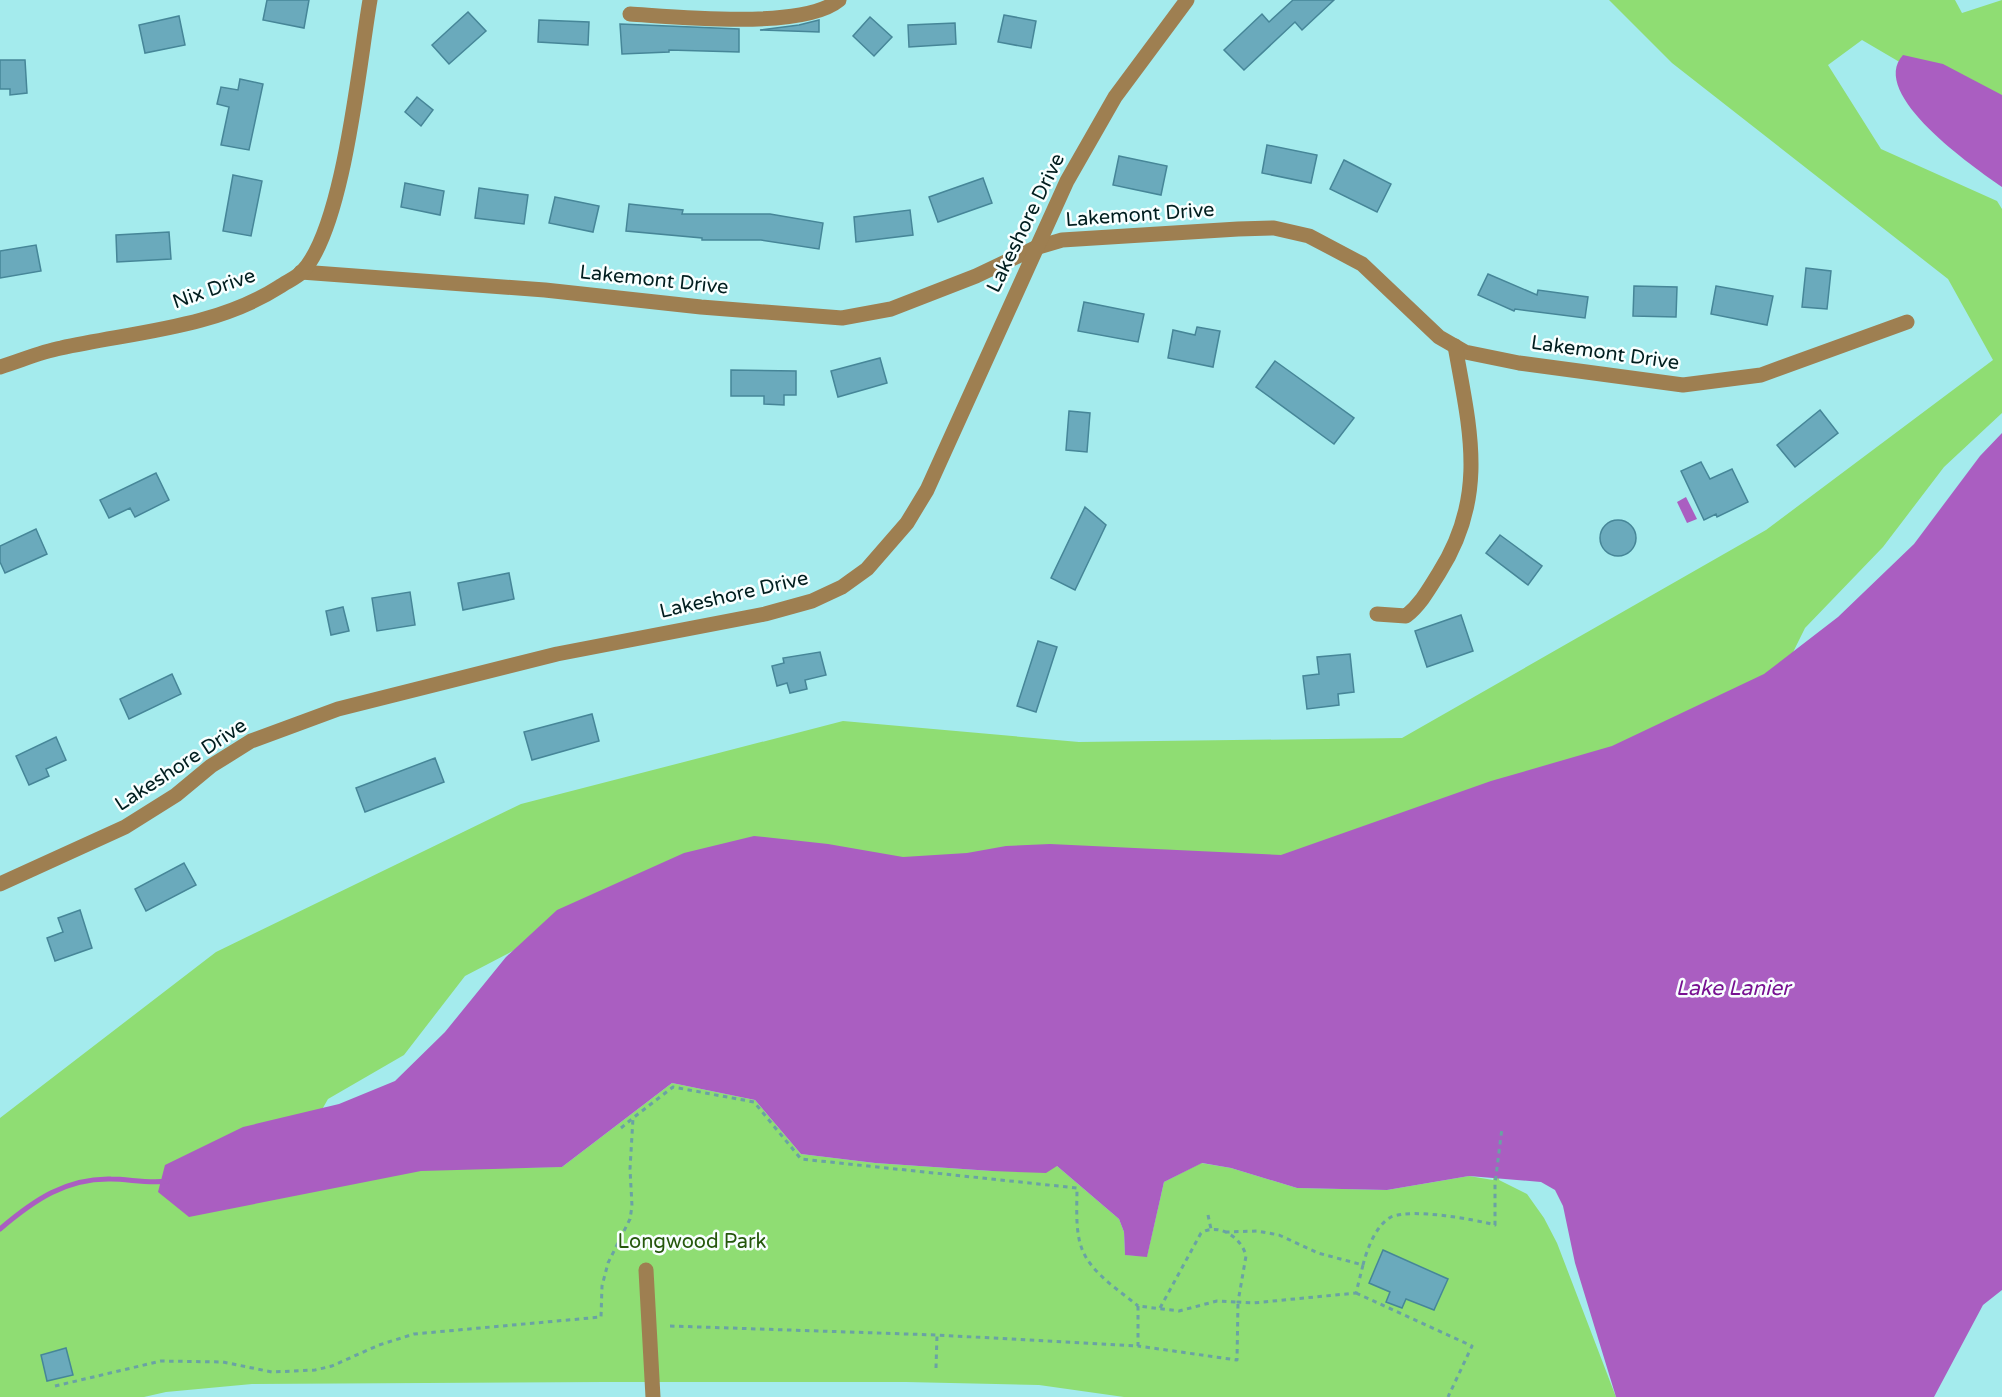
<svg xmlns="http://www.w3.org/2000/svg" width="2002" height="1397" font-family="'Varela Round',sans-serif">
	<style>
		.green { fill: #8fdd73 }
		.water { fill: #aa5ec1 }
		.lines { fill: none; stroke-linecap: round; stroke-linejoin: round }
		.stream { stroke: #aa5ec1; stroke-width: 5 }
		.building { fill: #6aaabc; stroke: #468698; stroke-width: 1.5 }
		.path { stroke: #6aa2a4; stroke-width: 3; stroke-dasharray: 4.5 4.5; stroke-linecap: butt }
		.minor { stroke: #9e7f51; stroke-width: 15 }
		.labels { text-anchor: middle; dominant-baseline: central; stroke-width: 5; stroke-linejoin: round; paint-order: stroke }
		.street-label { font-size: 20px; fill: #011e1f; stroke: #f8ffff }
		.park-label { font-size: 20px; fill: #25570c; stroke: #f8ffff }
		.water-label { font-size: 21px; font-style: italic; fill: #781291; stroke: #f8ffff }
	</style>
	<rect width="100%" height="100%" fill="#a4ebed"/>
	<polygon class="green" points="1609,0 1955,0 1962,13 2002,0 2002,95 1937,84 1862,40 1828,65 1881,149 1997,201 2002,209 2002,413 1944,467 1883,547 1805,628 1764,711 1405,845 1194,876 633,888 465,976 404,1055 328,1099 287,1171 562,1167 672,1083 755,1100 801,1154 875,1163 992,1171 1057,1166 1119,1219 1124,1232 1125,1255 1147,1256 1164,1182 1201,1163 1231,1168 1297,1188 1387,1190 1469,1176 1493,1180 1500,1129 1505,1129 1499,1180 1527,1194 1544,1218 1557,1243 1616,1397 1124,1397 1039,1385 906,1382 604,1382 252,1384 166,1392 144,1397 0,1397 0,1118 216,952 521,804 843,721 1079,742 1402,738 1766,530 1993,360 1948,279 1672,63"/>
	<g class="water">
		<path d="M1903 55 1943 64 2002 95V187C1975 168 1867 94 1903 55Z"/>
		<polygon points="2002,433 2002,1290 1983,1305 1934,1397 1616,1397 1575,1263 1563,1206 1555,1190 1541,1182 1469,1176 1387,1190 1297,1188 1231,1168 1202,1163 1164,1182 1147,1257 1125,1255 1124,1232 1119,1219 1057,1166 1046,1173 992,1171 875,1163 801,1154 755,1100 672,1083 562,1167 421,1171 189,1217 158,1192 165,1165 243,1127 339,1104 395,1081 445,1032 506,957 557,910 684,853 754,836 828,844 903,857 967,853 1006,846 1050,844 1281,855 1491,781 1612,746 1764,674 1838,617 1914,544 1980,456"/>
		<polygon points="1686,497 1697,519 1687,523 1677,502"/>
	</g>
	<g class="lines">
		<path class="stream" d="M0 1229C34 1200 66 1178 111 1179 129 1179 149 1184 167 1181"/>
	</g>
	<g class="building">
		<polygon points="267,0 309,0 304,28 263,20"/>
		<polygon points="1293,0 1334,0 1302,30 1295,22 1244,70 1224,50 1262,14 1269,22"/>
		<polygon points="468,12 486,31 449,64 432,45"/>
		<polygon points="1004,15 1036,21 1031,48 998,42"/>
		<polygon points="179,16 185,45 145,53 139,25"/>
		<polygon points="870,17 892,37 874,56 853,36"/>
		<polygon points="539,20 589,22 588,45 538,42"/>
		<polygon points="819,20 819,32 760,30 799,25"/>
		<polygon points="955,23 956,44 909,47 908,25"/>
		<polygon points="620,24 739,29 739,52 669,50 669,52 622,54"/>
		<polygon points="0,60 25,60 27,93 10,95 10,89 0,89"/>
		<polygon points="240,79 263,84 249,150 221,145 229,107 217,104 221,87 238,90"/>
		<polygon points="417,97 433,110 421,126 405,112"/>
		<polygon points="1267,145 1317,155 1311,183 1262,173"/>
		<polygon points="1119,156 1167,166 1161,195 1113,185"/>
		<polygon points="1344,160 1391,184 1377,212 1330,189"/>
		<polygon points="233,175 262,181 251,236 223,231"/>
		<polygon points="983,178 992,203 938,222 929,197"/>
		<polygon points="405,183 444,191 440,215 401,207"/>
		<polygon points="479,188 528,195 524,224 475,218"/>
		<polygon points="555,197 599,206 593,232 549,223"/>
		<polygon points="629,204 683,210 682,214 770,214 823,223 819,249 761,240 702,240 702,238 626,231"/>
		<polygon points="910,210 913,235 856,242 854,217"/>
		<polygon points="169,232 171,259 117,262 116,235"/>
		<polygon points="36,245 41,271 0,278 0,251"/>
		<polygon points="1806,268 1831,271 1827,309 1802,307"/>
		<polygon points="1488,274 1537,295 1538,290 1588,297 1585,318 1515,309 1514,311 1478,295"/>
		<polygon points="1634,286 1677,287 1676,317 1633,316"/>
		<polygon points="1716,286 1773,296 1767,325 1711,314"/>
		<polygon points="1084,302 1144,314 1138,342 1078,331"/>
		<polygon points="1197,327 1220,331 1213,367 1168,358 1173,330 1195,335"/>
		<polygon points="880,358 887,383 838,397 831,371"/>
		<polygon points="1275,361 1354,418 1334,444 1256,387"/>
		<polygon points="731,370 796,371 796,395 784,395 784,405 764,404 764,396 731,396"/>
		<polygon points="1820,410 1838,433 1795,467 1777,445"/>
		<polygon points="1069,411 1090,413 1087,452 1066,450"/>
		<polygon points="1701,462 1710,479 1732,469 1748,502 1717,517 1716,514 1704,520 1681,471"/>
		<polygon points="156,473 169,500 135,517 130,508 109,518 100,500"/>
		<polygon points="1085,507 1106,525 1075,590 1051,578"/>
		<circle cx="1618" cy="538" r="18"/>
		<polygon points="36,529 47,554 5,573 0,562 0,546"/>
		<polygon points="1500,535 1542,566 1528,585 1486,553"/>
		<polygon points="509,573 514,599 463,610 458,583"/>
		<polygon points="410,592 415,625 377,631 372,598"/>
		<polygon points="343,607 349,631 331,635 326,611"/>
		<polygon points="1461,615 1473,651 1427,667 1415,631"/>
		<polygon points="1038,641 1057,647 1036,712 1017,706"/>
		<polygon points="820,652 826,675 805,680 807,689 790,693 787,683 777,686 772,666 784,663 783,658"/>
		<polygon points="1350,654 1354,692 1338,694 1339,705 1307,709 1303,676 1319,674 1317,657"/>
		<polygon points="172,674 181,694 129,719 120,699"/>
		<polygon points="592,714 599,741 532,760 524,732"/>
		<polygon points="56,737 66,760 46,769 49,776 29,785 16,756"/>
		<polygon points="435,758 444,782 365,812 356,788"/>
		<polygon points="184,863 196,885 146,911 135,889"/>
		<polygon points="80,910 92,948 55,961 47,938 63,932 58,918"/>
		<polygon points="1383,1250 1448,1279 1434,1310 1406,1299 1402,1308 1386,1302 1390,1292 1369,1283"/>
		<polygon points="66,1348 73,1375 47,1381 41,1355"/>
	</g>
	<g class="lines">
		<g class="path">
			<polyline points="621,1128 633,1118"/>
			<polyline points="1208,1215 1211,1229"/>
			<path d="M1363 1265C1367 1249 1376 1225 1391 1217 1411 1208 1473 1219 1495 1225V1184L1502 1128"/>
			<polyline points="1356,1293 1472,1346 1448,1397"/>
			<path d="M1160 1308 1201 1233C1219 1222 1242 1238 1246 1256L1238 1302 1253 1303 1356 1293 1363 1265 1318 1253 1279 1235 1257 1231 1226 1232"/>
			<polyline points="670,1326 937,1335 1138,1346 1138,1306 1179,1311 1217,1301 1238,1302 1237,1360 1138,1346"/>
			<polyline points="936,1368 937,1335"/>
			<path d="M55 1386 161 1361 223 1362 272 1372 315 1370 332 1366 379 1345 414 1334 601 1317 602 1286 608 1263 630 1219 632 1206 630 1169 633 1118 673 1087 754 1102 801 1159 1077 1188C1077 1207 1075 1231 1082 1249 1091 1273 1119 1290 1138 1306"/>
		</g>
		<g class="minor">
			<path d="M630 14C678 17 803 30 839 0"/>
			<polyline points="301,272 545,290 701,307 842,318 891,309 976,276 1035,248 1062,240 1238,229 1274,228 1309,236 1362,264 1439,337 1465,352 1519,363 1683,385 1761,375 1907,322"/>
			<path d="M0 367C20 361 40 352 61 348 134 332 215 328 279 287 286 282 296 278 302 272 344 228 359 63 370 0"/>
			<path d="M1377 614 1406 616C1421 604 1429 589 1439 573 1488 496 1470 430 1455 346"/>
			<polyline points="0,884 125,827 176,795 211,766 251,741 338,709 557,654 765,614 812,601 842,587 867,569 907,523 927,490 1067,181 1115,97 1187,0"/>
			<polyline points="646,1270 653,1397"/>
		</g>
	</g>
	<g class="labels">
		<g class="street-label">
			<text transform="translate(1140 215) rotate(-4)">Lakemont Drive</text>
			<text transform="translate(1026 223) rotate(-64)">Lakeshore Drive</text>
			<text transform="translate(654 280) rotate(6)">Lakemont Drive</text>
			<text transform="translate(214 289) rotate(-19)">Nix Drive</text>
			<text transform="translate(1605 353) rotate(8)">Lakemont Drive</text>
			<text transform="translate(734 595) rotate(-13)">Lakeshore Drive</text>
			<text transform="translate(181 765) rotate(-33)">Lakeshore Drive</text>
		</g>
		<g class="park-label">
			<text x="692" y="1242">Longwood Park</text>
		</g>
		<g class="water-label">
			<text x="1733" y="988">Lake Lanier</text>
		</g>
	</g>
</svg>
